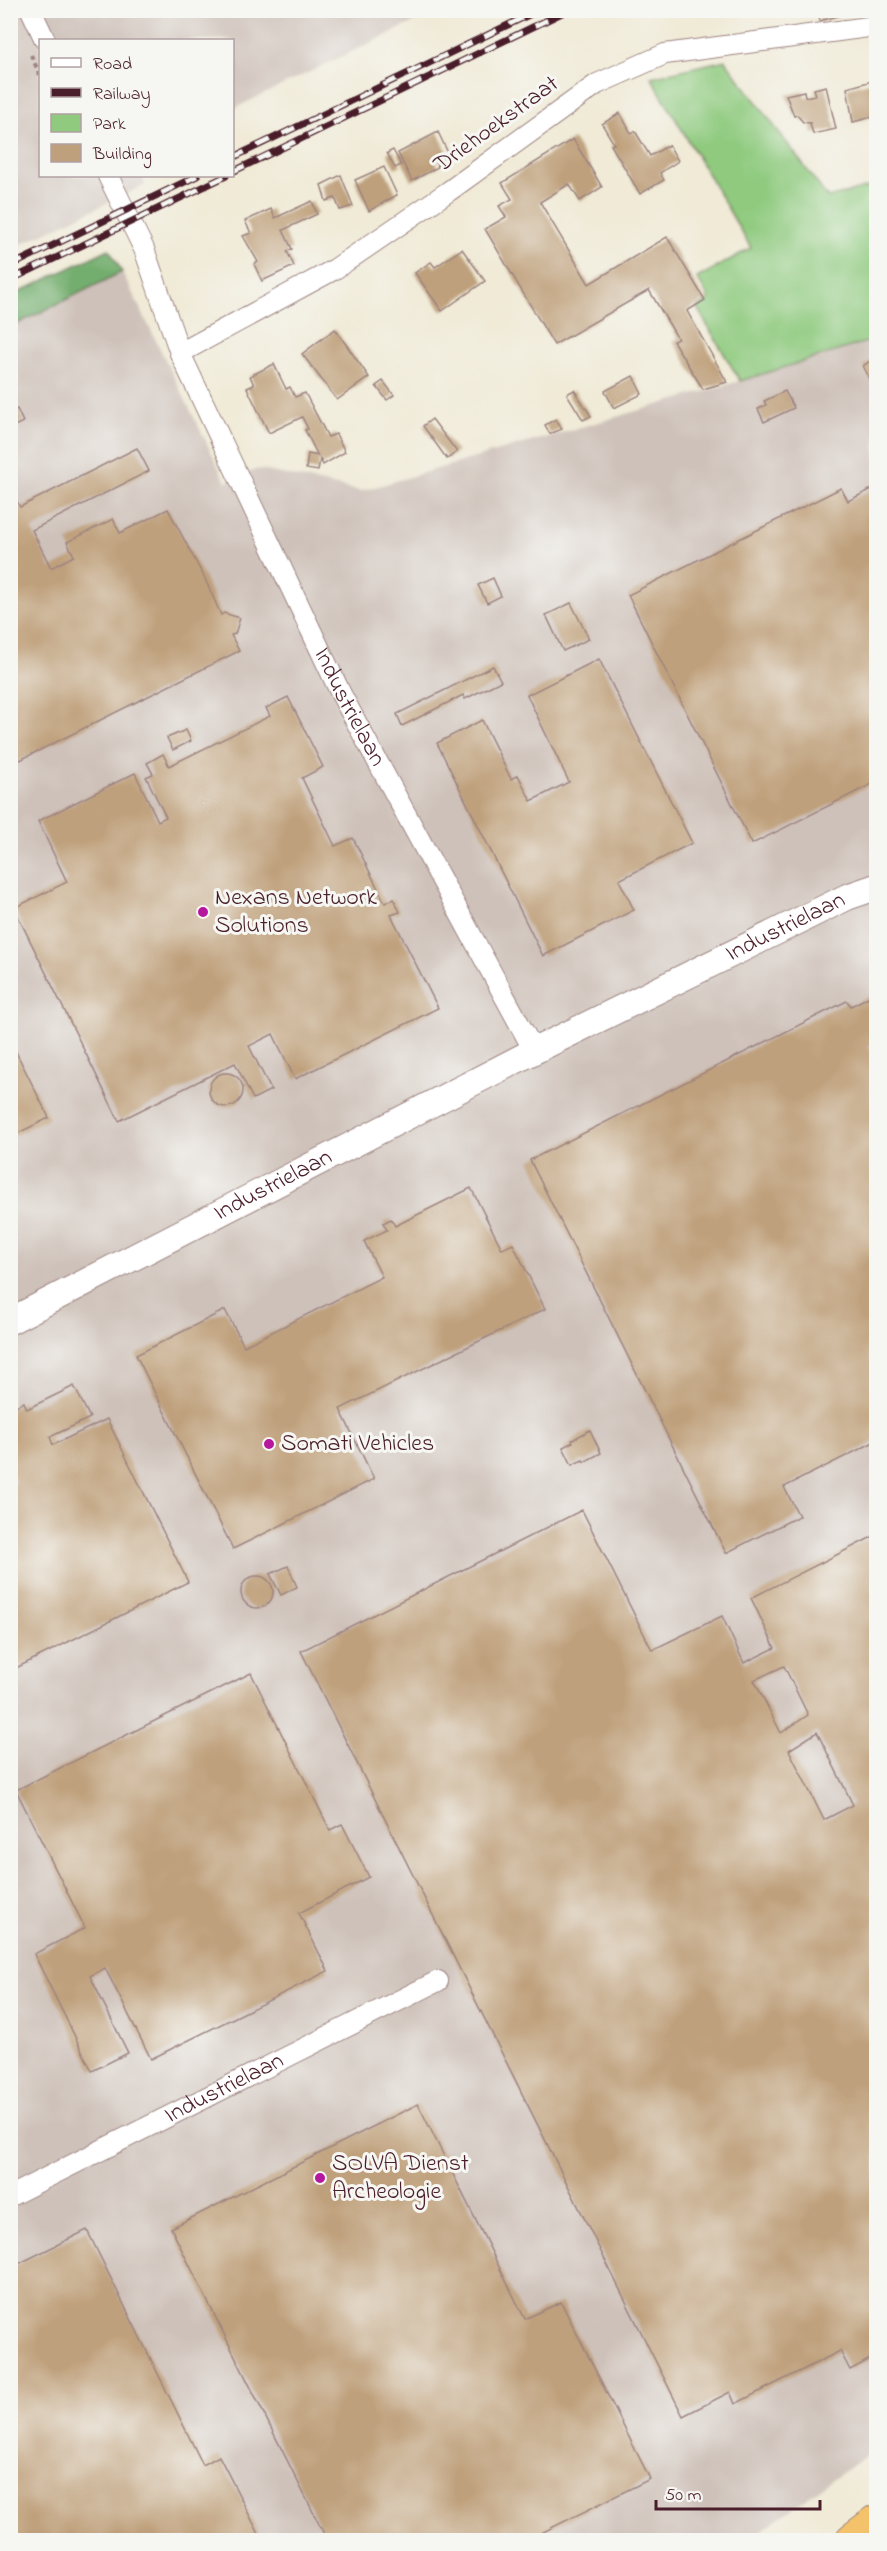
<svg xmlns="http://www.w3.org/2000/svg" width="887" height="2551" font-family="'Indie Flower',sans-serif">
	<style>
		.industrial { fill: #cec1b9 }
		.green { fill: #8fca7f; stroke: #6c7455; stroke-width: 1.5 }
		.forest { fill: #73ae6e; stroke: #5e664c; stroke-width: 1.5 }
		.building { fill: #bfa07c; fill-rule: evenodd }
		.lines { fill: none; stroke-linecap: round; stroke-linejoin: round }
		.minor-casing { stroke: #9d8480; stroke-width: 22 }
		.tertiary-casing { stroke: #9d8480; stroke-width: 28 }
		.motorway-casing { stroke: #9d8480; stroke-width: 35 }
		.path { stroke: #9d8480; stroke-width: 4; stroke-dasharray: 4.5 4.5; stroke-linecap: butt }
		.minor { stroke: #fff; stroke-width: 20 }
		.tertiary { stroke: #fff; stroke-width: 26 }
		.motorway { stroke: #f3c26a; stroke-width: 33 }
		.rail-casing { stroke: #4a1f2b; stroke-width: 7 }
		.rail { stroke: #f6f6f2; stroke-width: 4.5; stroke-dasharray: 14; stroke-linecap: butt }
		.poi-dot { fill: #b5179e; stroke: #f6f6f2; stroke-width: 2 }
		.labels { text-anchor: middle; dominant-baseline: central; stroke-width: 6; stroke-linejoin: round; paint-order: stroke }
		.street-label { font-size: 24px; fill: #4a1f2b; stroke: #f6f6f2 }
		.poi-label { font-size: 24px; fill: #4a1f2b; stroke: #f6f6f2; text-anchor: start }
	</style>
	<rect width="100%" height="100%" fill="#f6f6f2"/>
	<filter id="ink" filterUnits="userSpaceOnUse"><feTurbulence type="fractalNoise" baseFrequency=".0167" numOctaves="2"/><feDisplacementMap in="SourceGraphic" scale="12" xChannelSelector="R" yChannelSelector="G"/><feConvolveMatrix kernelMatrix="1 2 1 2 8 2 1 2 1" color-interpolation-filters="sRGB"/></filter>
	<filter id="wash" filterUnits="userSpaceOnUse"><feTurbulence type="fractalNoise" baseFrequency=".008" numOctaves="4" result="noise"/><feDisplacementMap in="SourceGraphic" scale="24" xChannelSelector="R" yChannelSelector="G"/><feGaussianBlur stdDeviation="1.35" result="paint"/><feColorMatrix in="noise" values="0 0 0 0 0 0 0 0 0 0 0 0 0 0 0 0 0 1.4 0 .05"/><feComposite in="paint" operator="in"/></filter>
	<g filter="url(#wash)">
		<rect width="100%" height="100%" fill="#f0ead6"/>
		<g class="industrial">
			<polygon points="11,11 437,11 233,109 232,40 40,40 40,176 142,176 145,185 11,249"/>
			<polygon points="122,272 226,482 258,469 361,491 740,381 876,339 876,2448 749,2540 11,2540 11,327"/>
		</g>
		<polygon class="green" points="725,60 828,198 876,185 876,339 740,381 697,308 709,299 697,278 751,248 651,77"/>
		<polygon class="forest" points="109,249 122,272 11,327 11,296"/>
		<g id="blocks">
			<g class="building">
				<polygon points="817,10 856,10 856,11 820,21"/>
				<polygon points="872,81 876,81 876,116 853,122 847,88"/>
				<polygon points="826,86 836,129 813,134 810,123 803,122 797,115 794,116 786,95 804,91 805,97 816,95 814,89"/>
				<polygon points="620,113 631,133 635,131 650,156 669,145 678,161 660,173 664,180 640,194 611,145 614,144 602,124"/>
				<polygon points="438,132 449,155 436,162 438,167 412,181 398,153"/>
				<polygon points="573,139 602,187 580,201 569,184 540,202 589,284 667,237 705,300 687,311 727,382 703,389 673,341 678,339 649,290 554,345 485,229 506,217 499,206 512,199 502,183"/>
				<polygon points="393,150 401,165 395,168 387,153"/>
				<polygon points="384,167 397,195 369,211 355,180"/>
				<polygon points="341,175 353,206 340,210 335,198 326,201 321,185"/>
				<polygon points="312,201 317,214 283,230 292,249 287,251 294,266 262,281 254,264 258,262 243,236 251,233 245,221 271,209 275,218"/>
				<polygon points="462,249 485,281 442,311 415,273 431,262 435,267"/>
				<polygon points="335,329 369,377 337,400 302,354"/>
				<polygon points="876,357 876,391 863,366"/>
				<polygon points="274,364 286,389 290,387 295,397 305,393 328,437 336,434 345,452 323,465 320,459 318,471 306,469 308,454 318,456 305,430 308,429 302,417 269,433 247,388 254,385 250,376"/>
				<polygon points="633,376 642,394 614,408 605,391"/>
				<polygon points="383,381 394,395 387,400 376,386"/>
				<polygon points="574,390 591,416 583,420 567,394"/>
				<polygon points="785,391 794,408 764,422 758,409 766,405 764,401"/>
				<polygon points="17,409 23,422 10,428 10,412"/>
				<polygon points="432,419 457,452 447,459 423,426"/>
				<polygon points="556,419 562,429 550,434 545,425"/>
				<polygon points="137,448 149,471 32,530 51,568 74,556 67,542 113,519 120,533 168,509 205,579 221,615 224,613 240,618 235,634 231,635 239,651 10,765 10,488 20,507"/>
				<polygon points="876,487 876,782 752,844 628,595 841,488 848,501"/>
				<polygon points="493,578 501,596 487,603 478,585"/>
				<polygon points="571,603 589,639 563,651 546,615"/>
				<polygon points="599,659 692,843 619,880 634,910 543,956 437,743 482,720 511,779 518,775 531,801 569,782 527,695"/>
				<polygon points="493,666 501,681 465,699 463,695 402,726 397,714"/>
				<polygon points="288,697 323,767 302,778 335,846 353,838 385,903 394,899 400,912 391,915 438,1008 295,1079 273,1034 249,1046 271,1090 253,1099 235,1063 119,1121 14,908 67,882 38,821 135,773 158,821 166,817 146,777 153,774 147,763 163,754 169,766 270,716 266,708"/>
				<polygon points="186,730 191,741 173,750 167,738"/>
				<polygon points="876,993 876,1041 869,1045 876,1060 876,1441 784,1487 799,1516 726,1553 530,1160 847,1001 851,1006"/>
				<polygon points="10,1040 49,1118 10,1137"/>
				<circle cx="226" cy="1090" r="17"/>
				<polygon points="471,1188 502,1249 513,1244 545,1309 340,1409 374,1479 233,1549 136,1355 225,1310 244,1346 382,1277 364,1241 387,1230 383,1223 391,1219 395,1226"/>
				<polygon points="74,1386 90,1418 50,1437 53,1445 107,1419 188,1582 10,1671 10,1486 16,1483 10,1472 10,1409 24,1402 27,1409"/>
				<polygon points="590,1430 601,1453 584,1462 583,1460 572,1465 563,1447 573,1442 572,1440"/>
				<path d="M582 1510 652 1650 722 1616 744 1663 775 1648 751 1598 876 1535V2356L850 2370 840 2351 735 2404 730 2392 683 2416 301 1651ZM784 1666 808 1715 781 1733 754 1680ZM817 1732 853 1805 824 1820 789 1750Z"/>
				<polygon points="288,1566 297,1587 281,1595 270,1574"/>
				<circle cx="257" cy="1592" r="16"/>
				<polygon points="251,1673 330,1830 342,1824 369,1877 299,1913 328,1971 151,2059 105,1968 90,1976 128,2053 92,2071 34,1954 85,1928 16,1790"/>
				<polygon points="418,2104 525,2319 561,2302 650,2479 543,2532 548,2540 327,2540 171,2228"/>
				<polygon points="87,2230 203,2465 219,2456 262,2540 10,2540 10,2268"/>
			</g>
		</g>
	</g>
	<g filter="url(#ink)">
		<use href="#blocks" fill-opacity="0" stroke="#9d8480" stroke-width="1.5"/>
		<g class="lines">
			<g class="minor-casing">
				<g id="minor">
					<polyline points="31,10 45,40"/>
					<path id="s1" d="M108 176 144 249 180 353 341 694 534 1051"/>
					<polyline points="180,353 335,269 449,191 597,84 665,54 876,26"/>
					<path id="s2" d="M10 2196 438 1981"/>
				</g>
			</g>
			<g class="tertiary-casing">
				<g id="tertiary">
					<path id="s3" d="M10 1321 534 1051 847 897 876 887"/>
				</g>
			</g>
			<g class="motorway-casing">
				<polyline id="motorway" points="852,2540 876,2522"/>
			</g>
			<polyline class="path" points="31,55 40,75"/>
			<use href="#minor" class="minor"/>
			<use href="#tertiary" class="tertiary"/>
			<use href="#motorway" class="motorway"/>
			<g class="rail-casing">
				<g id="rail">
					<polyline points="232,158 539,10"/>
					<polyline points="232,172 568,10"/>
					<polyline points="10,266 197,176"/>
					<polyline points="10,280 226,176"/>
				</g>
			</g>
			<use href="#rail" class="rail"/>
		</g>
	</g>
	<g class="poi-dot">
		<circle cx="203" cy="912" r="6"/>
		<circle cx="269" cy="1444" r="6"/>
		<circle cx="320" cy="2178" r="6"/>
	</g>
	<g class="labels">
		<g class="street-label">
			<text transform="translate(497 125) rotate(-36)">Driehoekstraat</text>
			<text stroke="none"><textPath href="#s1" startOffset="584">Industrielaan</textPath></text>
			<text stroke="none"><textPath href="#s3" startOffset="870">Industrielaan</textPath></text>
			<text stroke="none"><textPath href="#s3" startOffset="296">Industrielaan</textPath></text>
			<text stroke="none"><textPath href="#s2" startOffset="240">Industrielaan</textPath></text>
		</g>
		<g class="poi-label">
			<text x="215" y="898">Nexans Network<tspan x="215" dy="28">Solutions</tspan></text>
			<text x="281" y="1444">Somati Vehicles</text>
			<text x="332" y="2164">SOLVA Dienst<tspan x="332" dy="28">Archeologie</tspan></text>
		</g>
	</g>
	<rect width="887" height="2551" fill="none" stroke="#f6f6f2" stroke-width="36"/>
	<rect x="39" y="39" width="195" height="138" fill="#f6f6f2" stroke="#b1a0a2" stroke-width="1.5"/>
	<rect x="51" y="58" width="30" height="9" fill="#ffffff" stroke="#b1a0a2" stroke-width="1.5"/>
	<text x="93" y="69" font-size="18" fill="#4a1f2b">Road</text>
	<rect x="51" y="88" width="30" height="9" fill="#4a1f2b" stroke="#b1a0a2" stroke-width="1.5"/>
	<text x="93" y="99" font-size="18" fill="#4a1f2b">Railway</text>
	<rect x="51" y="114" width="30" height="18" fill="#8fca7f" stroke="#b1a0a2" stroke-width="1.5"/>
	<text x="93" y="129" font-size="18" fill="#4a1f2b">Park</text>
	<rect x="51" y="144" width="30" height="18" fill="#bfa07c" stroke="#b1a0a2" stroke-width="1.5"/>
	<text x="93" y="159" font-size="18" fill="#4a1f2b">Building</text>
	<path d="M656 2500v9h164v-9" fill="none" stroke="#4a1f2b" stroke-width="3"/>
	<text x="665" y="2500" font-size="18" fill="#4a1f2b" stroke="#f6f6f2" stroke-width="4.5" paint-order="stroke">50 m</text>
</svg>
